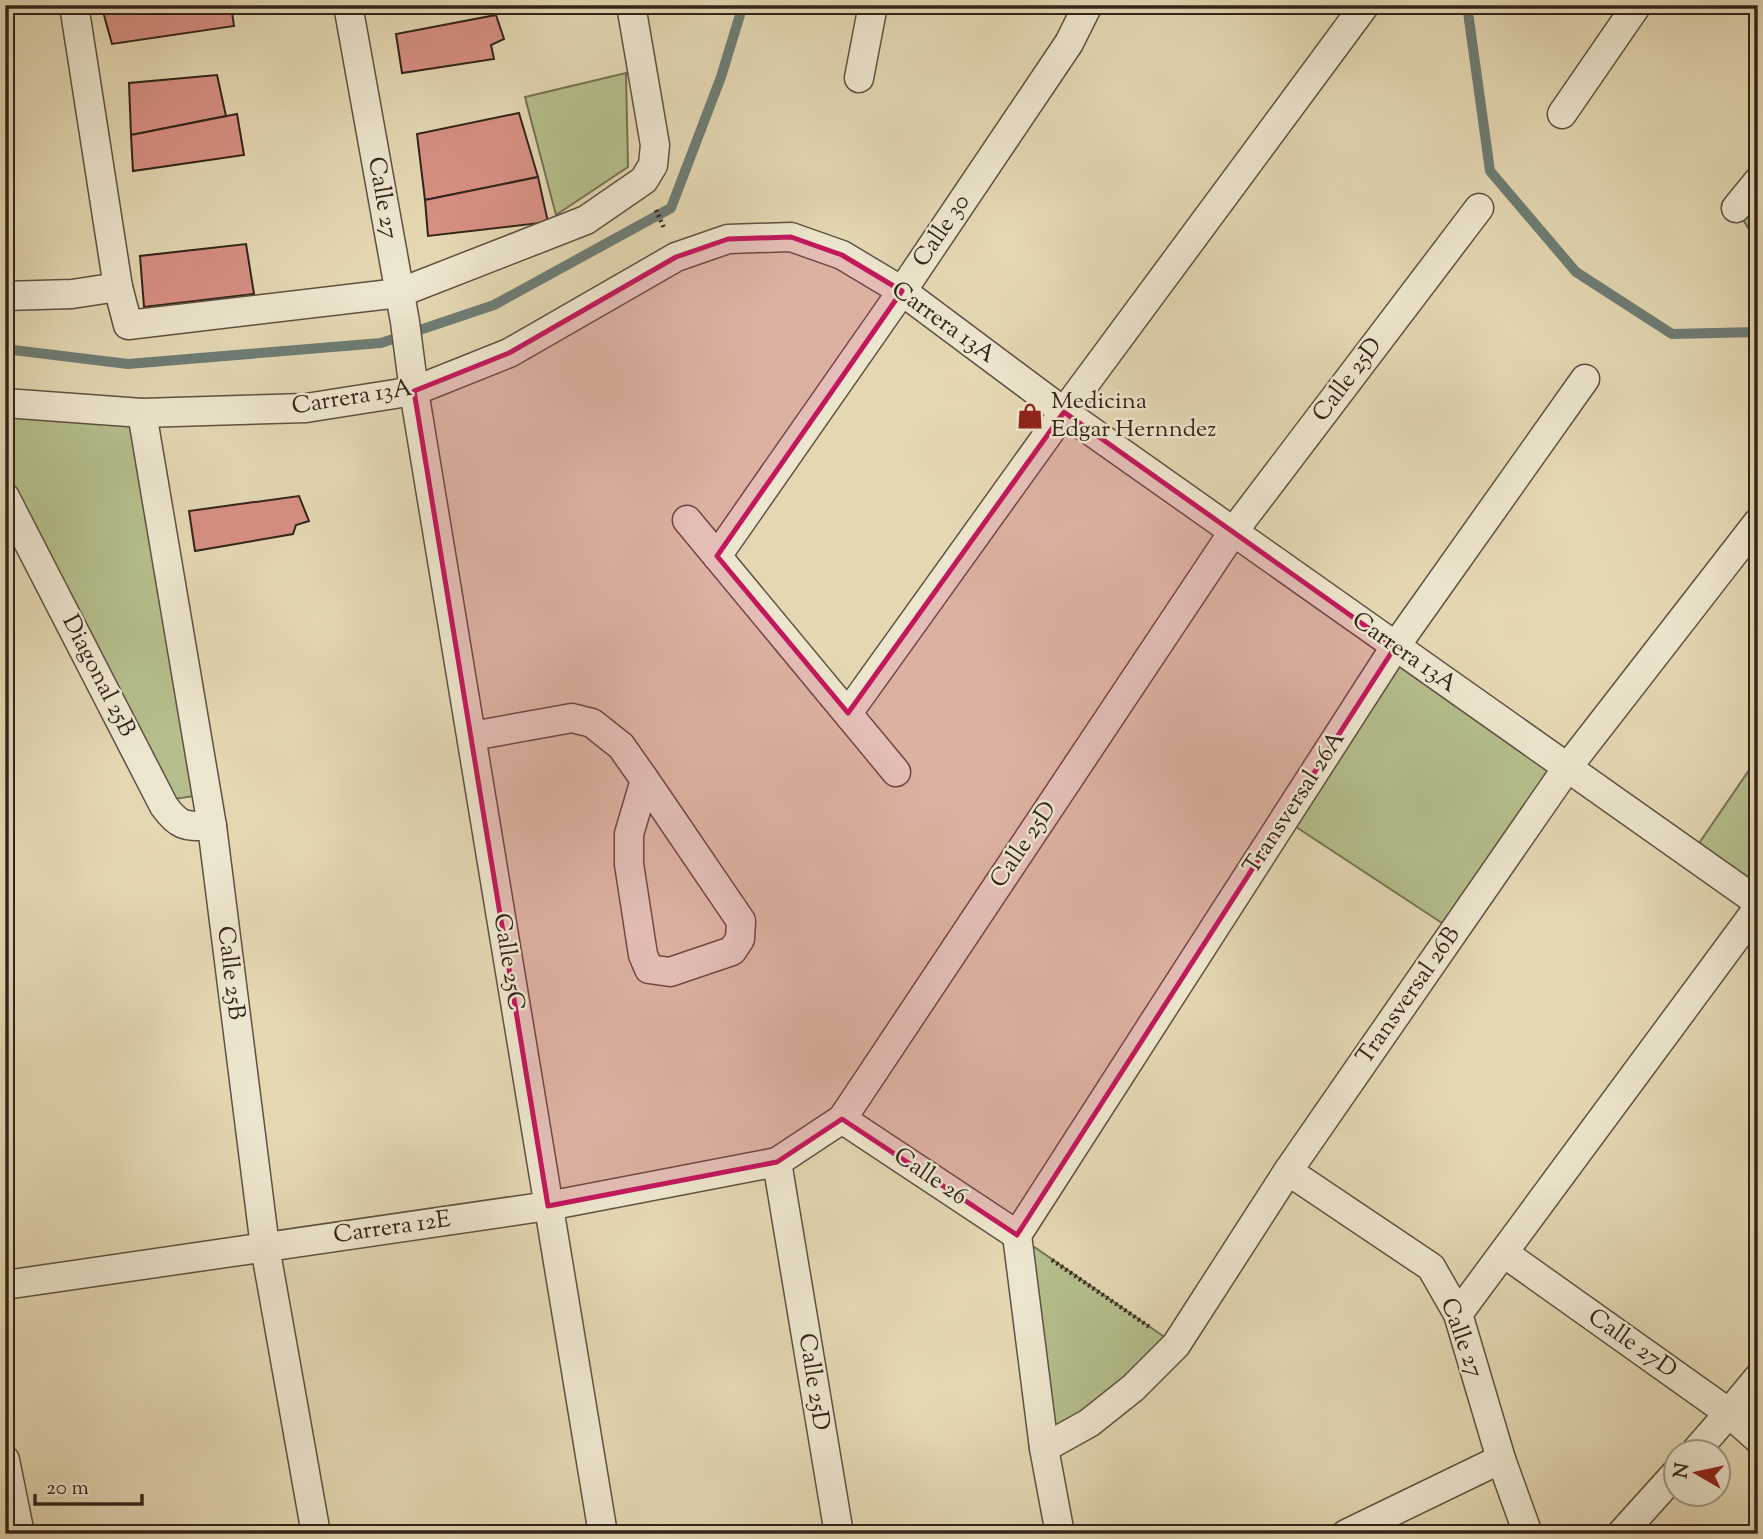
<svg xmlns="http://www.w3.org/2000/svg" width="1763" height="1539" font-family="'Sorts Mill Goudy',serif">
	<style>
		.green { fill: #b5be8c; stroke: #747154; stroke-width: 2 }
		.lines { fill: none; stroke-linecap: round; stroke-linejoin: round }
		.stream { stroke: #6e7d75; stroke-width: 10 }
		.building { fill: #d79083; stroke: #33241b; stroke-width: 2 }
		.minor-casing { stroke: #5f5141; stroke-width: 31 }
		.path { stroke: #33241b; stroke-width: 4.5; stroke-dasharray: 2 3.5; stroke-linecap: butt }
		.minor { stroke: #ede6ce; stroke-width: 28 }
		.marked { fill: #c2185b; fill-opacity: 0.2; stroke: #c2185b; stroke-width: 5; stroke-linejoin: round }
		.labels { text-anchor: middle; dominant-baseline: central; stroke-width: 5; stroke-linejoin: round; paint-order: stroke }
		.street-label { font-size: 24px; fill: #33241b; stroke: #ede6ce }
		.poi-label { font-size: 24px; fill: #33241b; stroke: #ede6ce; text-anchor: start }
	</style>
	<rect width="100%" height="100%" fill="#e4d8b3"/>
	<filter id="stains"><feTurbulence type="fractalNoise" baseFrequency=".00286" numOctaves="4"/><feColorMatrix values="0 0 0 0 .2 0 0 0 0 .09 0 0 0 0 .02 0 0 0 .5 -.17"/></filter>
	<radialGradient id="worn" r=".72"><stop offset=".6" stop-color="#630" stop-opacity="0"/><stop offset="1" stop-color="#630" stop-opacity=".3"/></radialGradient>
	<g class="green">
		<polygon points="626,73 628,167 556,215 525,97"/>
		<polygon points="1758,179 1758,244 1736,208"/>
		<polygon points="5,403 142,413 201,795 168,800 5,493"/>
		<polygon points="1395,647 1567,768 1454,931 1284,819"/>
		<polygon points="1758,757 1758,902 1691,855"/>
		<polygon points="1017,1235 1176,1345 1044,1448"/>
	</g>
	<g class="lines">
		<g class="stream">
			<polyline points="1467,5 1490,171 1576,272 1672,334 1758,332"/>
			<polyline points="5,349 128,364 381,343 494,305 671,208 721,77 743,5"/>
		</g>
	</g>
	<g class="building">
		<polygon points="116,5 231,5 234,26 112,44 102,8"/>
		<polygon points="496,15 504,39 491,45 494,59 402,73 396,34"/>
		<polygon points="217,75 226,116 131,135 129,83"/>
		<polygon points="519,113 538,177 425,200 417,134"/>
		<polygon points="237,114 244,155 133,171 131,135"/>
		<polygon points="538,177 548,222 428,236 425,200"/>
		<polygon points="246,244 254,294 144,307 140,256"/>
		<polygon points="299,496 309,521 296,525 293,534 195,551 189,511"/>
	</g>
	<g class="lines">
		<g class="minor-casing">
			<g id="minor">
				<polyline points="74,5 118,287 128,325 399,293 586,220 644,180 653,165 655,145 631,5"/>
				<polyline points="348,5 405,322 414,391 603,1534"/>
				<polyline points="859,78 873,5"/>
				<polyline points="1562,114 1637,5"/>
				<polyline points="1736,208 1758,181"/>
				<polyline points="5,296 72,294 118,287"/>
				<polyline points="5,403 142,413 306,408 414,391 509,353 676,257 728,239 791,237 842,255 902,291 1064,412 1758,902"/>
				<polyline points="142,413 212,826 265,1247 316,1534"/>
				<path d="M5 497 164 806C180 828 186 826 212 826"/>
				<polyline points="687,520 896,772"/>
				<polyline points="717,556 902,291 1069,43 1088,5"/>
				<polyline points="848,713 1064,412 1365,5"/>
				<polyline points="472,736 572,718 592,723 621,746 645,780 741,921 740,939 732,951 670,972 649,969 643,955 629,864 629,834 645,780"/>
				<polyline points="842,1119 1017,1235"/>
				<polyline points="777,1162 839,1534"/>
				<polyline points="1288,1171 1431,1267 1458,1314 1501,1459 1528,1534"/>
				<polyline points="1017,1235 1395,647 1585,379"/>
				<polyline points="1017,1235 1044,1448 1060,1534"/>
				<polyline points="1504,1253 1729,1413 1758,1439"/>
				<polyline points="5,1285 548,1206 777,1162 842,1119 1233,532 1479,208"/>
				<polyline points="1458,1314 1758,908"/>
				<polyline points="1044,1448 1089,1423 1133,1388 1176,1345 1288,1171 1567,768 1758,522"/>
				<polyline points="1695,1452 1729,1413 1758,1378"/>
				<polyline points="5,1460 20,1534"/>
				<polyline points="1346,1534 1501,1459"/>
				<polyline points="1621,1534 1676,1473"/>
			</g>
		</g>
		<g class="path">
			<polyline points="656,210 664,228"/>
			<polyline points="1052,1260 1151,1328"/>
		</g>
		<use href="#minor" class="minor"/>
	</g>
	<path class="marked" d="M791 237 842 255 902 291 717 556 848 713 1064 412 1395 647 1017 1235 842 1119 777 1162 548 1206 414 391 509 353 676 257 728 239Z"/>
	<defs>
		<g id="shop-bare" transform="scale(2.1)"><path d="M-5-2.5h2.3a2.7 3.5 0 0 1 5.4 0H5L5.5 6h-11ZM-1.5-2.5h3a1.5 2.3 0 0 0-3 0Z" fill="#8f2418" stroke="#ede6ce" stroke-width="2.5" paint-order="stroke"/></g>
	</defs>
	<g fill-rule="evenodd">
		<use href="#shop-bare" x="1030" y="416"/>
	</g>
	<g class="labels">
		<g class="street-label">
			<text transform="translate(382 198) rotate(80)">Calle 27</text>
			<text transform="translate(942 231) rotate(-56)">Calle 30</text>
			<text transform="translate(943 323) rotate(36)">Carrera 13A</text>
			<text transform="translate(1348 380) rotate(-53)">Calle 25D</text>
			<text transform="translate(352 398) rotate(-9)">Carrera 13A</text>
			<text transform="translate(1404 653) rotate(35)">Carrera 13A</text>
			<text transform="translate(98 676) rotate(63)">Diagonal 25B</text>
			<text transform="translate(1295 803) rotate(-57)">Transversal 26A</text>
			<text transform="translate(1024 845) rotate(-56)">Calle 25D</text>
			<text transform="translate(508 962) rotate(81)">Calle 25C</text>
			<text transform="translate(230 973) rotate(83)">Calle 25B</text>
			<text transform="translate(1409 996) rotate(-55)">Transversal 26B</text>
			<text transform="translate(930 1177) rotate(34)">Calle 26</text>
			<text transform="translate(392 1228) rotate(-8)">Carrera 12E</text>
			<text transform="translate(1461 1338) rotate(70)">Calle 27</text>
			<text transform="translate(1632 1344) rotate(35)">Calle 27D</text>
			<text transform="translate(813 1382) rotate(81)">Calle 25D</text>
		</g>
		<g class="poi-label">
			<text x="1051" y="402">Medicina<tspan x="1051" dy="28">Edgar Hernndez</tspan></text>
		</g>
	</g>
	<rect width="1763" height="1539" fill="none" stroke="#e4d8b3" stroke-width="28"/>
	<rect x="7" y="7" width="1749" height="1525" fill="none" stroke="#33241b" stroke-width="3.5"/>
	<rect x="14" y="14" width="1735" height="1511" fill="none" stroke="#33241b" stroke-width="2"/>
	<g transform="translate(1697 1473) rotate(279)"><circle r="33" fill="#ede6ce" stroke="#a39886" stroke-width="2"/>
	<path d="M0-5L12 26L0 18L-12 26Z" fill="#8f2418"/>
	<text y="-10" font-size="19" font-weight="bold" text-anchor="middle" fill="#33241b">N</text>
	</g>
	<path d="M35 1494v10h107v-10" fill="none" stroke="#33241b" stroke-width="3.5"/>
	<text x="46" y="1494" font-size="21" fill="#33241b" stroke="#ede6ce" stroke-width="5" paint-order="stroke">20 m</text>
	<rect width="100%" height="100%" filter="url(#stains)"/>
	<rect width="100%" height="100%" fill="url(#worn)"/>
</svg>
